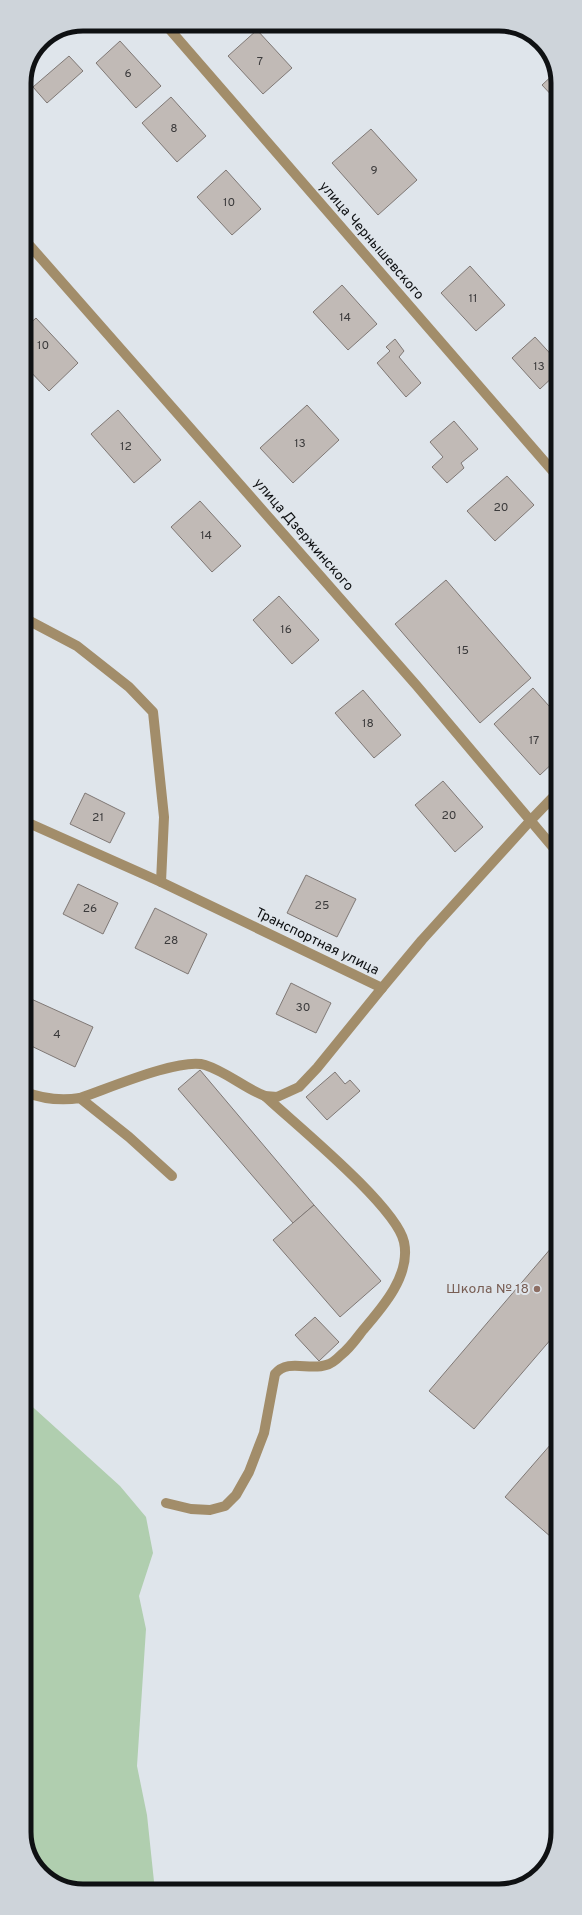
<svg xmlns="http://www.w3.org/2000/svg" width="582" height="1915" font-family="Overpass,sans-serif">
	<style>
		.green { fill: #b0ceaf }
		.building { fill: #c1bab6; stroke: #7f7875 }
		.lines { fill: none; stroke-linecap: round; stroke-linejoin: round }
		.lane { stroke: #a28d6a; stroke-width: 10 }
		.street { stroke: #a28d6a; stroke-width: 10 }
		.education-dot { fill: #8d6e63; stroke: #dfe5eb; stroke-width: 1.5 }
		.labels { text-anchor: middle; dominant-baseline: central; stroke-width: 4; stroke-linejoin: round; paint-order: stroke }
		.number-label { font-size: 12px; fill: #3c3b3c }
		.street-label { font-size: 14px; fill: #0f1113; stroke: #dfe5eb }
		.education-label { font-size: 14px; fill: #785e54; stroke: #dfe5eb; text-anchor: end }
		.rim { fill: none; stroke: #0f1113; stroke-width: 5 }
	</style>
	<rect width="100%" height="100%" fill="#dfe5eb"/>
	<g class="green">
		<polygon points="25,1400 120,1486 146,1517 153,1553 139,1596 146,1629 137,1766 147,1815 155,1891 79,1891 44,1877 25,1844"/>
		<polygon points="264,1887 283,1890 284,1890 247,1890"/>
	</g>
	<g class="building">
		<polygon points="205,24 223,24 213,33"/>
		<polygon points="80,25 70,34 67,31"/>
		<polygon points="257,30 292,68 263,94 228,56"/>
		<polygon points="120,41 161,86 136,108 96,63"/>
		<polygon points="69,56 83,71 47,103 33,87"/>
		<polygon points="557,71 557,101 542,85"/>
		<polygon points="171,97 206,136 177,162 142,123"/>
		<polygon points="371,129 417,180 378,215 332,163"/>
		<polygon points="226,170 261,209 232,235 197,197"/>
		<polygon points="470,266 505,305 476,331 441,293"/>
		<polygon points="342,285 377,324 348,350 313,312"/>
		<polygon points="36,318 78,363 49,391 24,365 24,329"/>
		<polygon points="535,337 557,361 557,373 540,389 512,358"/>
		<polygon points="395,339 404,351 399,357 421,383 406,397 377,363 390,351 386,347"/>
		<polygon points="307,405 339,440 293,483 260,448"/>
		<polygon points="118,410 161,460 134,483 91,434"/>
		<polygon points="454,421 478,449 461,463 464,468 447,483 432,467 443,457 430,442"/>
		<polygon points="507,476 534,505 495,541 467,511"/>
		<polygon points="200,501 241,546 212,572 171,527"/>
		<polygon points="446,580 531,678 480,723 395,624"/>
		<polygon points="279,596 319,640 292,664 253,620"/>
		<polygon points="533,688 557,715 557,759 540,775 494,724"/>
		<polygon points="363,690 401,735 374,758 335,713"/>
		<polygon points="443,781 483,827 455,852 415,805"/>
		<polygon points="85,793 125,813 110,843 70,824"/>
		<polygon points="25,860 32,864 25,879"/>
		<polygon points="306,875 356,899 337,937 287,913"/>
		<polygon points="78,884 118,903 103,934 63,914"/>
		<polygon points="155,908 207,934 188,974 135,948"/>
		<polygon points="291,983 331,1003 316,1033 276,1014"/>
		<polygon points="29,998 93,1027 75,1067 25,1043 25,1004"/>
		<polygon points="200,1070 314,1205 293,1223 178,1089"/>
		<polygon points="335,1072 345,1084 350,1080 360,1091 327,1120 306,1097"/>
		<polygon points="314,1205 381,1281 340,1317 273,1240"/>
		<polygon points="558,1240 558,1343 552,1338 474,1429 429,1391"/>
		<polygon points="315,1317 339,1342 319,1361 295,1335"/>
		<polygon points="558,1436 558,1529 551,1537 505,1497"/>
	</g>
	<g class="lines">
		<path class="lane" d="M80 1098C107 1089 181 1057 205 1065 227 1072 244 1088 265 1096L277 1097 299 1087 317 1068 382 988"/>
		<g class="street">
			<polyline points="165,24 557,476"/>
			<polyline points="24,239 417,686 557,852"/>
			<polyline points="24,618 77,646 129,687 153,712 164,817 161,882"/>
			<polyline points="24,821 161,882 382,988 422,940 530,821 557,793"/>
			<path d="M25 1092C43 1099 61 1101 80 1098L129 1137 172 1176"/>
			<path d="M166 1503 191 1509 210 1510 225 1506 236 1495 249 1472 264 1433 275 1374C288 1358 309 1371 326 1365 332 1364 337 1359 341 1355 350 1348 356 1339 363 1330 383 1307 411 1275 404 1242 396 1206 295 1124 265 1096"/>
		</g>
	</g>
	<circle class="education-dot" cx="537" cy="1289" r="4"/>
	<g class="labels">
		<g class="number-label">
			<text x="260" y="62">7</text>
			<text x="128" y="74">6</text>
			<text x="174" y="129">8</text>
			<text x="374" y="171">9</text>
			<text x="229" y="203">10</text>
			<text x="473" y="299">11</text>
			<text x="345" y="318">14</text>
			<text x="43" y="346">10</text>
			<text x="539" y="367">13</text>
			<text x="300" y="444">13</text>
			<text x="126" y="447">12</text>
			<text x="501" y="508">20</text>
			<text x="206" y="536">14</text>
			<text x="286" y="630">16</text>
			<text x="463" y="651">15</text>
			<text x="368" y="724">18</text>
			<text x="534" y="741">17</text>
			<text x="449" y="816">20</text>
			<text x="98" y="818">21</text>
			<text x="322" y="906">25</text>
			<text x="90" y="909">26</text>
			<text x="171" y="941">28</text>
			<text x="303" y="1008">30</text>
			<text x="57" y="1035">4</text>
		</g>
		<g class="street-label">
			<text transform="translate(371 241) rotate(49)">улица Чернышевского</text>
			<text transform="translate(303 535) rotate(49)">улица Дзержинского</text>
			<text transform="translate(317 942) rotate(26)">Транспортная улица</text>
		</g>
		<g class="education-label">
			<text x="529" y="1289">Школа № 18</text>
		</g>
	</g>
	<path d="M0 0H582V1915H0ZM83 31H499A52 52 0 0 1 551 83V1832A52 52 0 0 1 499 1884H83A52 52 0 0 1 31 1832V83A52 52 0 0 1 83 31Z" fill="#ced4da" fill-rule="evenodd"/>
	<path class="rim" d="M83 31H499A52 52 0 0 1 551 83V1832A52 52 0 0 1 499 1884H83A52 52 0 0 1 31 1832V83A52 52 0 0 1 83 31Z"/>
</svg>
